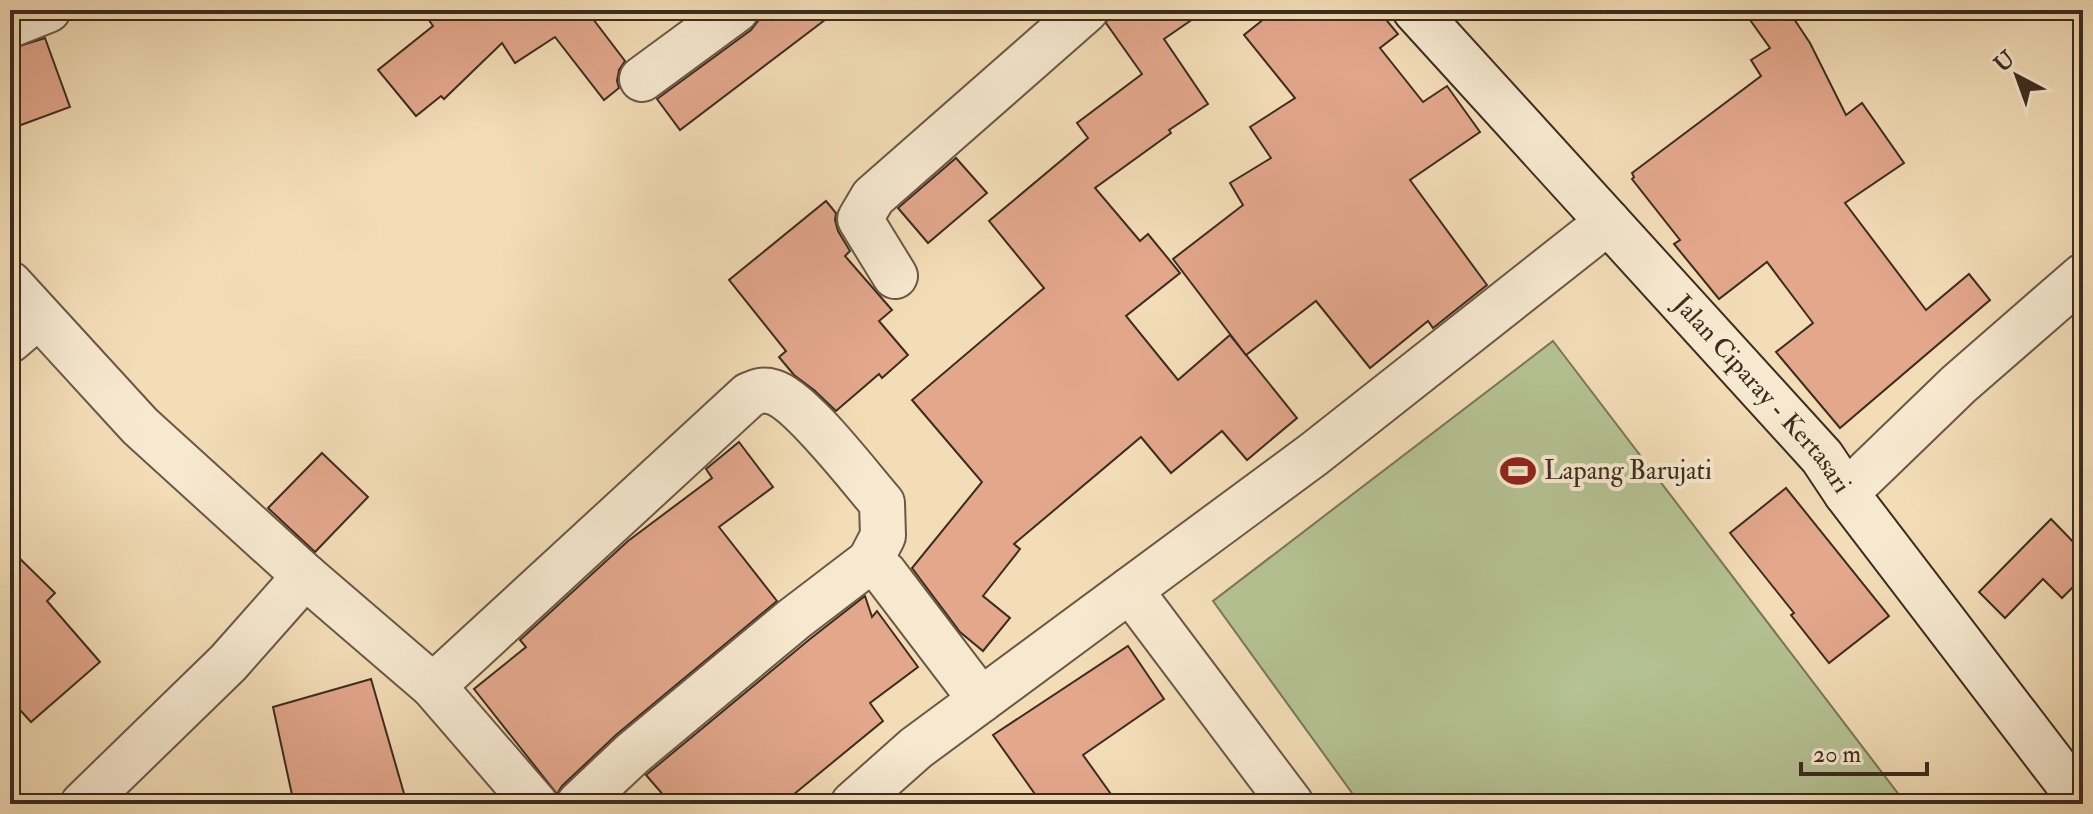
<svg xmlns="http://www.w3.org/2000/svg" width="2093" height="814" font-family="'IM FELL Double Pica',serif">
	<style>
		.green { fill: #b5c293; stroke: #787759; stroke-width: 2 }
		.building { fill: #e3a78c; stroke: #3c2c1f; stroke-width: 2 }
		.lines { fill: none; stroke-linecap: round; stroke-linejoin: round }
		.minor-casing { stroke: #6a5845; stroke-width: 48 }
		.secondary-casing { stroke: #3c2c1f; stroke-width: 48 }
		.minor { stroke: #f7e9d0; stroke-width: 44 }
		.secondary { stroke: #f7e9d0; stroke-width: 44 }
		.labels { text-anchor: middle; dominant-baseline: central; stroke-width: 8; stroke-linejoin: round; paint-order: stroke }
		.street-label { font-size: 26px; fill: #3c2c1f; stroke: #f7e9d0 }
		.poi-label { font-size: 26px; fill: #3c2c1f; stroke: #f7e9d0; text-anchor: start }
	</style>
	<rect width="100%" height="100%" fill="#f3ddb7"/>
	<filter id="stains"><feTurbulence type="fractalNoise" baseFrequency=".0025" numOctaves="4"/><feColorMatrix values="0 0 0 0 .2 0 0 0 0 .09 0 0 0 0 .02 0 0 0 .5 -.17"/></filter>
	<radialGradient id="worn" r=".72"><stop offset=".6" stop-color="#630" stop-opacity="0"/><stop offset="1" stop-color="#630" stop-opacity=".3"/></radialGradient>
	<polygon class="green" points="1553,341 1906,804 1360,804 1213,601"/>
	<g class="building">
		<polygon points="422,10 597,10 590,15 625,61 619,70 617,81 619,88 604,100 555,37 515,63 502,43 444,99 441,96 416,116 378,70 433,26"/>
		<polygon points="761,10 838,10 680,130 657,99 751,30 758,21"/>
		<polygon points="1110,10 1206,10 1164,39 1208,104 1169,130 1171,133 1095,188 1140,241 1148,234 1180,273 1126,316 1178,380 1230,335 1297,418 1247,460 1222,431 1171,473 1141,437 1014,544 1020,549 983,596 1010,618 983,651 960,632 912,568 982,482 912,400 1044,288 989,221 1088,138 1077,123 1142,74 1106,23"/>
		<polygon points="1275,10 1378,10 1398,34 1380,48 1423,102 1447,86 1480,132 1410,180 1487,285 1433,328 1428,321 1370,368 1316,301 1246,355 1173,259 1243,205 1230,183 1271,158 1250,127 1295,98 1244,35"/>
		<polygon points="1743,10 1788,10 1810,43 1846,115 1862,103 1904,163 1845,203 1926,310 1969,274 1990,300 1840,428 1776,352 1813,323 1767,262 1719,299 1674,244 1680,240 1632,179 1634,177 1632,173 1761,76 1751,60 1770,48"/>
		<polygon points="45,38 70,107 10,129 10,49"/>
		<polygon points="956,158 987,193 928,243 898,208"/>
		<polygon points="826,201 836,213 835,220 838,231 850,251 845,256 892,310 879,321 908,355 882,378 879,374 836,411 814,390 794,375 779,357 786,351 729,280"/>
		<polygon points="739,442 773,487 719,527 777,601 616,735 562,786 557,794 474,689 526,647 520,640 628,541 712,478 706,469"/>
		<polygon points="322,453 368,497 315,552 268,508"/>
		<polygon points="1786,488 1889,616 1829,663 1791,615 1794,613 1730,533"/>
		<polygon points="2051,519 2083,552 2083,577 2062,598 2043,579 2005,618 1979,592"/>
		<polygon points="10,549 55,593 47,601 100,662 31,722 10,699"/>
		<polygon points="865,596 872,617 877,611 918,667 870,703 883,721 782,804 671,804 646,775 810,639"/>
		<polygon points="1128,646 1164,699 1083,755 1118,804 1042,804 993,735"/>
		<polygon points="371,679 407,804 294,804 273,707"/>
	</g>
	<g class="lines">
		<g class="minor-casing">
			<g id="minor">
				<polyline points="10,25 48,10"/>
				<polyline points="642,79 736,10"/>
				<polyline points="895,276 860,219 873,197 1086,10"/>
				<polyline points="10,284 140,426 305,576 433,686 535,804"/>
				<polyline points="10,340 38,316"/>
				<polyline points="1846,493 1959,384 2083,276"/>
				<polyline points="1130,590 1291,804"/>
				<path d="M433 686 749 395C758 391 763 389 773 392 801 400 860 478 882 503L883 536 870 561"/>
				<polyline points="83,804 228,663 305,576"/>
				<polyline points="579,804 632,754 794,619 870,561 885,574 981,700"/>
				<polyline points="853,804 916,748 1314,454 1608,222"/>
			</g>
		</g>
		<g class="secondary-casing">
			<g id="secondary">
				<path id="s1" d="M1415 10 1822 457 1846 493 2083 803"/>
			</g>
		</g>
		<use href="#minor" class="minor"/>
		<use href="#secondary" class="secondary"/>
	</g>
	<defs>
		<g id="stadium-bare" transform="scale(2.76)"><path d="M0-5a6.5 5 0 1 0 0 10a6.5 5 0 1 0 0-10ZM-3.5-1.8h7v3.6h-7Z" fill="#8f2418" stroke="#f7e9d0" stroke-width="2.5" paint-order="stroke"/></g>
	</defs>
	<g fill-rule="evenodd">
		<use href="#stadium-bare" x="1518" y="471"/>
	</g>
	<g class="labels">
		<g class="street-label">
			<text stroke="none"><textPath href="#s1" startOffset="518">Jalan Ciparay - Kertasari</textPath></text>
		</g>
		<g class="poi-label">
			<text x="1544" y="471">Lapang Barujati</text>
		</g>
	</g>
	<rect width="2093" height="814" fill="none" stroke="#f3ddb7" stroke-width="40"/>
	<rect x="12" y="12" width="2069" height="790" fill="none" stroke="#3c2c1f" stroke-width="4"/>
	<rect x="20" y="20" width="2053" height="774" fill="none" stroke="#3c2c1f" stroke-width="2"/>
	<g transform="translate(2017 76) rotate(319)" stroke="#f7e9d0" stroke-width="6" paint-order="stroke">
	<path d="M0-6L14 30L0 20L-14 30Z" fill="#3c2c1f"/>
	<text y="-12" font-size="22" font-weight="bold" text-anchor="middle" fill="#3c2c1f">U</text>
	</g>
	<path d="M1801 762v12h126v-12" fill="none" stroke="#3c2c1f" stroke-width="4"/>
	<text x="1813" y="762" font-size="24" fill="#3c2c1f" stroke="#f7e9d0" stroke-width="6" paint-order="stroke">20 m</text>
	<rect width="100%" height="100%" filter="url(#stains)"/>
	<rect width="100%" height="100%" fill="url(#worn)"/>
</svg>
